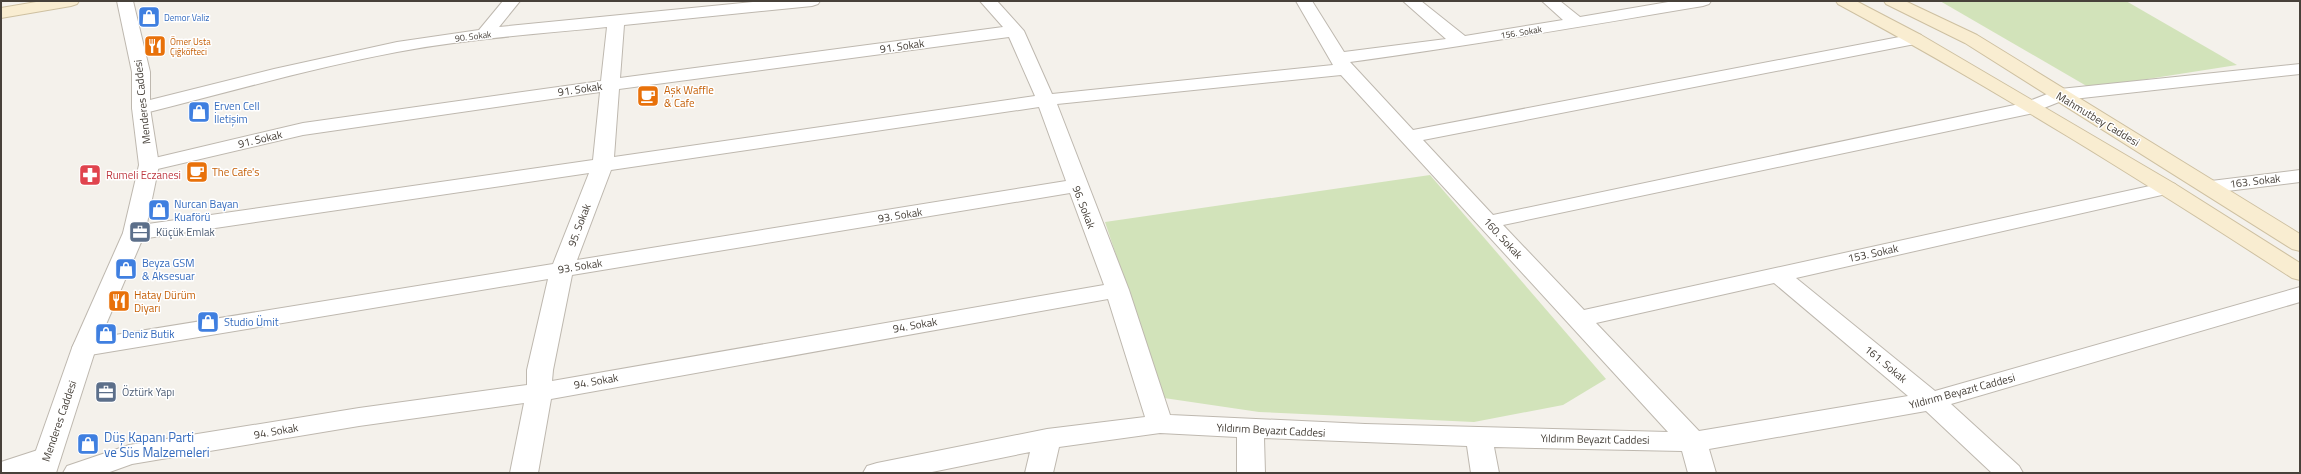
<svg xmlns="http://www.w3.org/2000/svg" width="2301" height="474" font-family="'Titillium Web',sans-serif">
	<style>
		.green { fill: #d2e3ba }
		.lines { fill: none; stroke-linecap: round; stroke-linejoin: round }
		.pedestrian-casing { stroke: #beb8af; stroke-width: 2 }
		.minor-casing { stroke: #beb8af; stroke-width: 2 }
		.secondary-casing { stroke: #cec0a1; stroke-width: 2 }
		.pedestrian { fill: #fff; fill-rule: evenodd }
		.minor { fill: #fff; fill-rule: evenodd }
		.secondary { fill: #f9edd1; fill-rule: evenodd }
		.labels { text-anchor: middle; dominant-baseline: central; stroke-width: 3; stroke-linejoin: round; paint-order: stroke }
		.far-shop-label { font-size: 9px; fill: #366cbe; stroke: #fff; text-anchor: start }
		.far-street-label { font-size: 9px; fill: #47413a; stroke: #fff }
		.far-food-label { font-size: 9px; fill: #c56008; stroke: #fff; text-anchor: start }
		.street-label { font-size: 11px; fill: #47413a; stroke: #fff }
		.food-label { font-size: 11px; fill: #c56008; stroke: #fff; text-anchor: start }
		.shop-label { font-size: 11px; fill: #366cbe; stroke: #fff; text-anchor: start }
		.health-label { font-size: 11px; fill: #be3a42; stroke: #fff; text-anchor: start }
		.service-label { font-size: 11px; fill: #4e5e75; stroke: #fff; text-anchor: start }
		.near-shop-label { font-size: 13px; fill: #366cbe; stroke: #fff; text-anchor: start }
	</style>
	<rect width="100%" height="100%" fill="#f4f1eb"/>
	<g class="green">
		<polygon points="1940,1 2126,1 2237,65 2090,88"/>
		<polygon points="1430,175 1606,379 1563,405 1474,422 1259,412 1164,398 1105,222"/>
	</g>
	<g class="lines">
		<g class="pedestrian-casing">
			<polygon id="pedestrian" points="117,1 133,1 150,72 150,108 159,165 145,233 96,348 56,473 28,473 72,348 123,233 139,165 132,108 132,72"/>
		</g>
		<g class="minor-casing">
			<g id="minor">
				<path d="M503 1H520L499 27 763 1H820L818 4 812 6 624 25 620 78 1003 27 980 1H997L1024 31 1052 94 1333 65 1296 1H1312L1344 52 1446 39 1403 1H1421L1465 36 1563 20 1542 1H1560L1580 17 1674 1H1711L1709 4 1703 6C1585 26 1468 46 1350 62L1413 130 1915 34 1921 35 1924 39 1921 43 1915 44 1423 140 1493 215 2024 103 2060 89 2300 64V74L2064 100 2029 114 1503 225 1584 310 2168 182 2175 184 2178 188 2175 192 1796 278 1935 391 2300 287V302L1951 404 2019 466 2023 473H1992L1926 411 1709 449 1716 473H1688L1682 451 1494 447 1499 473H1471L1467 446 1264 438 1265 473H1237V437L1160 433 1059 447 1053 473H1025L1030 452 927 473H863L867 466 877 463 1047 429 1145 417 1108 299 551 399 538 473H510L524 403 359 426 132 464 107 473H63L67 466 129 445 359 408 527 385V370L548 279 84 356 75 354 72 348 75 342 84 340 553 264 589 173 134 240 126 238 123 233 126 228 134 226 593 160 600 92 303 135 149 171 142 169 139 165 142 161 303 123 601 81 607 27C537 34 466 39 397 52 311 68 226 93 141 114L134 112 132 108 134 104 274 69 397 42 479 30ZM1009 37 1035 96 614 157 619 89ZM1341 75 1668 432 1365 424 1170 415 1129 290 1057 104ZM1039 107 1066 181 577 260 611 170ZM1070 193 1104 285 552 381 553 370 572 275ZM1774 283 1908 396 1699 431 1596 323Z"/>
				<polygon points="2300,170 2300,182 2211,193 2204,191 2201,187 2204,183 2211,181"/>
				<polygon points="47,447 57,450 61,457 57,464 29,473 1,473 1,462"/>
			</g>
		</g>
		<g class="secondary-casing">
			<g id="secondary">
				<polygon points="42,1 79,1 77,4 71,6 1,18 1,8"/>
				<path d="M1836 1H1856L1921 35 2175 184 2300 263V280L2292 278C2144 182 1994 88 1838 4Z"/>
				<polygon points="1884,1 1905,1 1977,35 2300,234 2300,251 2292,249 1965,43 1886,4"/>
			</g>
		</g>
		<use href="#pedestrian" class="pedestrian"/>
		<use href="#minor" class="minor"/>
		<use href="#secondary" class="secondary"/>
	</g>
	<defs>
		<g id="shop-square" transform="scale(1.15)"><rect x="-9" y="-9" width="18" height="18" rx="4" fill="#3f7fe0" stroke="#fff"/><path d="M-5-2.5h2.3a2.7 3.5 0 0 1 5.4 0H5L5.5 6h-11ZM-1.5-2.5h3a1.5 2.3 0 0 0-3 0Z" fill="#fff"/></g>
		<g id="restaurant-square" transform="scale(1.15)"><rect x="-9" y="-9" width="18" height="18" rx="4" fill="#e8710a" stroke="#fff"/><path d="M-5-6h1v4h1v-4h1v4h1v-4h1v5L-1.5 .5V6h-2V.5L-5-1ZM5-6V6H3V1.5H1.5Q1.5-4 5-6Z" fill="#fff"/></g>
		<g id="cafe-square" transform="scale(1.15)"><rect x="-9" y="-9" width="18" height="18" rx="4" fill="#e8710a" stroke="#fff"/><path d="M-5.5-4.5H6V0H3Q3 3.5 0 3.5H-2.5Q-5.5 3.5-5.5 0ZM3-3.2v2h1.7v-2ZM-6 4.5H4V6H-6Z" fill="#fff"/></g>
		<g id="pharmacy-square" transform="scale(1.15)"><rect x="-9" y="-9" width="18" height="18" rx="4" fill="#e0444e" stroke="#fff"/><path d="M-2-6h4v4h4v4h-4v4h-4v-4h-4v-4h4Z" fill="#fff"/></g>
		<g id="office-square" transform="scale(1.15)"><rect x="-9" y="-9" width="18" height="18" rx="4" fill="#5c6f8a" stroke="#fff"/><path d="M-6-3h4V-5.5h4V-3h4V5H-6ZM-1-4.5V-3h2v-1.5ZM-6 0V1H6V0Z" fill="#fff"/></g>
	</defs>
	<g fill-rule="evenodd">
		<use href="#shop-square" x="149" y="17"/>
		<use href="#restaurant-square" x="155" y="46"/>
		<use href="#cafe-square" x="648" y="96"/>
		<use href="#shop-square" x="199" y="112"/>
		<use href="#cafe-square" x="197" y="172"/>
		<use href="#pharmacy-square" x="90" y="175"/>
		<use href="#shop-square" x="159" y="210"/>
		<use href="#office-square" x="140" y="232"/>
		<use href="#shop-square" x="126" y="269"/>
		<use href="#restaurant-square" x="119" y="301"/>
		<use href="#shop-square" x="208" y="322"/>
		<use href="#shop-square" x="106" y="334"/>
		<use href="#office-square" x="106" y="392"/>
		<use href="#shop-square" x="88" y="444"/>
	</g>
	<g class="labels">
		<g class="far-shop-label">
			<text x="164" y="17">Demor Valiz</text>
		</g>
		<g class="far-street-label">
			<text transform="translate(1521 32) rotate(-9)">156. Sokak</text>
			<text transform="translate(473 36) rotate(-7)">90. Sokak</text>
		</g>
		<g class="far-food-label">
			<text x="170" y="41">Ömer Usta<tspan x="170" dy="10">Çiğköfteci</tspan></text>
		</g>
		<g class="street-label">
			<text transform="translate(902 46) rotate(-8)">91. Sokak</text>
			<text transform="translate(580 89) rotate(-8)">91. Sokak</text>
			<text transform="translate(142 102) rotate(-96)">Menderes Caddesi</text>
			<text transform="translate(2098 119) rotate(31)">Mahmutbey Caddesi</text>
			<text transform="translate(260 139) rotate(-13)">91. Sokak</text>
			<text transform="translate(2255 181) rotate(-7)">163. Sokak</text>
			<text transform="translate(1084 207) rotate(69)">96. Sokak</text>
			<text transform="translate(900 215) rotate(-9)">93. Sokak</text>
			<text transform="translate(579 225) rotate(-69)">95. Sokak</text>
			<text transform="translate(1503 238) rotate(47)">160. Sokak</text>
			<text transform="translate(1873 253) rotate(-12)">153. Sokak</text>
			<text transform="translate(580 266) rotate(-9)">93. Sokak</text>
			<text transform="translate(915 325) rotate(-10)">94. Sokak</text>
			<text transform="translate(1886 364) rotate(40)">161. Sokak</text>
			<text transform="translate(596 381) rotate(-10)">94. Sokak</text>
			<text transform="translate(1962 391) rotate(-15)">Yıldırım Beyazıt Caddesi</text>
			<text transform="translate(59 421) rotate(-71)">Menderes Caddesi</text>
			<text transform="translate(1271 430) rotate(3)">Yıldırım Beyazıt Caddesi</text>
			<text transform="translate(276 431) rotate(-10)">94. Sokak</text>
			<text transform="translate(1595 439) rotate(1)">Yıldırım Beyazıt Caddesi</text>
		</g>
		<g class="food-label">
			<text x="664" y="90">Aşk Waffle<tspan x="664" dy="13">&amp; Cafe</tspan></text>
			<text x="212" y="172">The Cafe's</text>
			<text x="134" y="295">Hatay Dürüm<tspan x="134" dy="13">Diyarı</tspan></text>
		</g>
		<g class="shop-label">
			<text x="214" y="106">Erven Cell<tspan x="214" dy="13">İletişim</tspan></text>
			<text x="174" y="204">Nurcan Bayan<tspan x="174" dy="13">Kuaförü</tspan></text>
			<text x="142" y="263">Beyza GSM<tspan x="142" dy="13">&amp; Aksesuar</tspan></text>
			<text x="224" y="322">Studio Ümit</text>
			<text x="122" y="334">Deniz Butik</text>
		</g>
		<g class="health-label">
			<text x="106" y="175">Rumeli Eczanesi</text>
		</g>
		<g class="service-label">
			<text x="156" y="232">Küçük Emlak</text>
			<text x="122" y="392">Öztürk Yapı</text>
		</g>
		<g class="near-shop-label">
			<text x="104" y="437">Düş Kapanı Parti<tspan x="104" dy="15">ve Süs Malzemeleri</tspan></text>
		</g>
	</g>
	<rect width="2301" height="474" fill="none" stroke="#47413a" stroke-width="4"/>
</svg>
